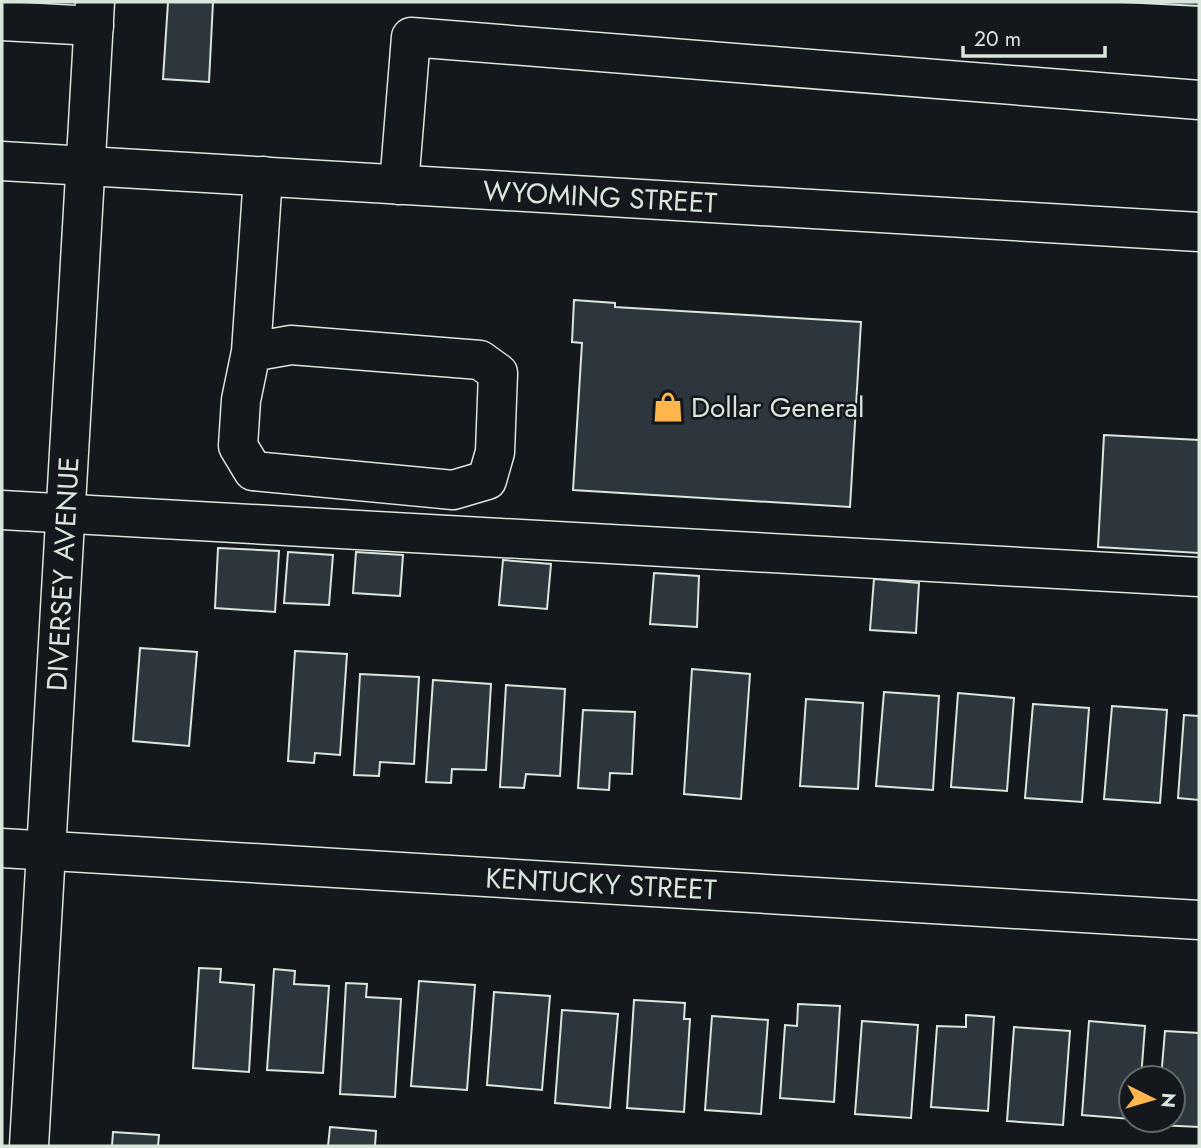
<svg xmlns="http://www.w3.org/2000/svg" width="1201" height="1148" font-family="Jost,sans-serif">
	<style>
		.building { fill: #2c363c; stroke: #d8e6dc; stroke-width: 2 }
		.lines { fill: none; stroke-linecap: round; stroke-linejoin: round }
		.minor-casing { stroke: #d8e6dc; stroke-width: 41 }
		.minor { stroke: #14181c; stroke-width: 38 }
		.labels { text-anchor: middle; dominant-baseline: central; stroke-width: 5; stroke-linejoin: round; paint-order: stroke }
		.street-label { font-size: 28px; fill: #d8e6dc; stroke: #14181c }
		.poi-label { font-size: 28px; fill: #d8e6dc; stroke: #14181c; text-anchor: start }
	</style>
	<rect width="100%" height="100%" fill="#14181c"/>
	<g class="building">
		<polygon points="168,2 213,2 209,82 163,79"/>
		<polygon points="1122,2 1199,2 1199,6"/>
		<polygon points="574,300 615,303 615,307 861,322 850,507 573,490 582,343 572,342"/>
		<polygon points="1104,435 1199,440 1199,553 1098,547"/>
		<polygon points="218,548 279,551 275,612 215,608"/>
		<polygon points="288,552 333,555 329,605 284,603"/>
		<polygon points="356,552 403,555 400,596 353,593"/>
		<polygon points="503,560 551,564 547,609 499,605"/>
		<polygon points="654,573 699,576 697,627 650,624"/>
		<polygon points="874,579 919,583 916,633 870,630"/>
		<polygon points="140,648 197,652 189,746 133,741"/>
		<polygon points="295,651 347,654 340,755 315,753 314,763 288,761"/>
		<polygon points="692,669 750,674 741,799 684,794"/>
		<polygon points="360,674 419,677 414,764 380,762 379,776 354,775"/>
		<polygon points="433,680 491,684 486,770 452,769 451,783 426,782"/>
		<polygon points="506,685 565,689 560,776 526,774 524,788 500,787"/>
		<polygon points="884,692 939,696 933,790 876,786"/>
		<polygon points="958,693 1014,698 1007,791 951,787"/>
		<polygon points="806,699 863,703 858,789 800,786"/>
		<polygon points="1033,704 1089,708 1082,802 1025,798"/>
		<polygon points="1112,706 1167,710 1160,803 1104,799"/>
		<polygon points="583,710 635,712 632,774 610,773 609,790 578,788"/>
		<polygon points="1184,715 1199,716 1199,800 1178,798"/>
		<polygon points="199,968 221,969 220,982 254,985 249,1072 193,1068"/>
		<polygon points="274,969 295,971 294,984 329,986 323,1073 267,1070"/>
		<polygon points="419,981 475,985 467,1090 411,1086"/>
		<polygon points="346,983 367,984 366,997 401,999 395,1097 340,1094"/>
		<polygon points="494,992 550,996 542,1090 487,1085"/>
		<polygon points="634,1000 685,1003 684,1019 690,1019 684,1112 627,1108"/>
		<polygon points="798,1004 840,1006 834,1102 780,1098 785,1025 797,1026"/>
		<polygon points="562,1010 618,1014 610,1108 555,1103"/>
		<polygon points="966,1015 994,1017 988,1111 931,1107 937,1026 966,1027"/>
		<polygon points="712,1016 768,1020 761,1114 705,1110"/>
		<polygon points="862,1021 918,1025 911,1118 855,1114"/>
		<polygon points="1089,1021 1145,1026 1141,1078 1131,1078 1131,1119 1082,1115"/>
		<polygon points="1014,1027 1070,1031 1063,1125 1007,1121"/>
		<polygon points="1165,1031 1199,1033 1199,1127 1158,1125 1158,1120 1173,1120 1173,1078 1161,1078"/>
		<polygon points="330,1127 376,1131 375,1146 328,1146"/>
		<polygon points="113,1132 159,1135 158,1146 112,1146"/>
	</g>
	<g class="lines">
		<g class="minor-casing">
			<g id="minor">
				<polyline points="2,21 94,26"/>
				<polyline points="2,161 1199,232"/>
				<polyline points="399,185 411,37 1199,100"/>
				<polyline points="251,352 291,345 480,360 498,373 495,452 487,480 453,490 253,471 238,446 241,400 251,352 263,176"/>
				<polyline points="2,510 1199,577"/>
				<polyline points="2,848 1199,920"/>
				<polyline points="29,1146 95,2"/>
			</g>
		</g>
		<use href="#minor" class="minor"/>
	</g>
	<defs>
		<g id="shop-bare" transform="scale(2.415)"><path d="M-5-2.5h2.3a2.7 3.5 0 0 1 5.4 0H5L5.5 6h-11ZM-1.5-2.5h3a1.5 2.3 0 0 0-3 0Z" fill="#ffb74d" stroke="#14181c" stroke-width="2.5" paint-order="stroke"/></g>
	</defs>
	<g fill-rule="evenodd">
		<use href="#shop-bare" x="668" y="407"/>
	</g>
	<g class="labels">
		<g class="street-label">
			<text transform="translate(600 197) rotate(3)">WYOMING STREET</text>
			<text transform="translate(63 574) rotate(-87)">DIVERSEY AVENUE</text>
			<text transform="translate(601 884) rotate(3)">KENTUCKY STREET</text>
		</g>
		<g class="poi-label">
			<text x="691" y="407">Dollar General</text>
		</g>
	</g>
	<rect width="1201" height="1148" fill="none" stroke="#d8e6dc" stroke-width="7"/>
	<g transform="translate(1152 1099) rotate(95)"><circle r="33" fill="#14181c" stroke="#626a69" stroke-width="2"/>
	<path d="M0-5L12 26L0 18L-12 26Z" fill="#ffb74d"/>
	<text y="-10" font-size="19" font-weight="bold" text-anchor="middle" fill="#d8e6dc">N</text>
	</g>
	<path d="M963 46v10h142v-10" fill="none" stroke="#d8e6dc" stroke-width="3.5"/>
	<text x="974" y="46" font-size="21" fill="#d8e6dc" stroke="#14181c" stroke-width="5" paint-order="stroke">20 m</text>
</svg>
